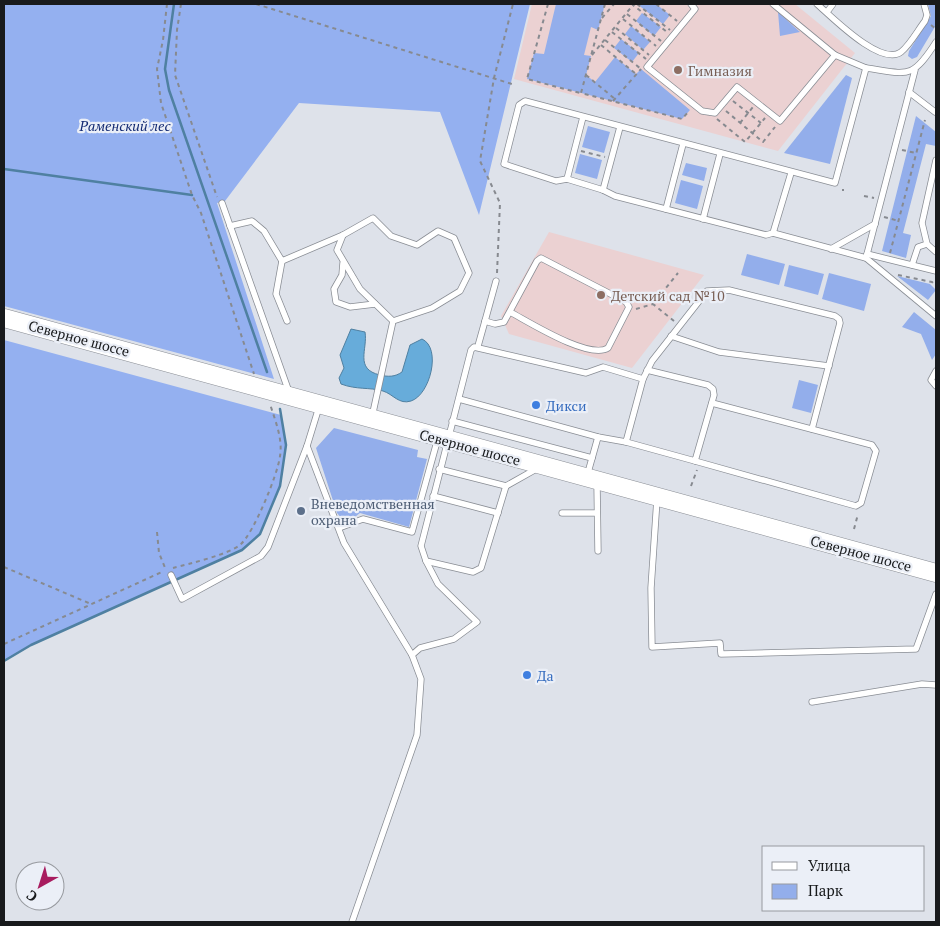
<svg xmlns="http://www.w3.org/2000/svg" width="940" height="926" font-family="'PT Serif',serif">
	<style>
		.education { fill: #ebd1d2 }
		.green { fill: #93aeeb }
		.forest { fill: #94b0f0 }
		.water { fill: #67acda; stroke: #4f80a1 }
		.lines { fill: none; stroke-linecap: round; stroke-linejoin: round }
		.stream { stroke: #4f80a1; stroke-width: 2.5 }
		.service-casing { stroke: #898d94; stroke-width: 7 }
		.primary-casing { stroke: #898d94; stroke-width: 19 }
		.path { stroke: #878a90; stroke-width: 2; stroke-dasharray: 4 4; stroke-linecap: butt }
		.service { stroke: #fff; stroke-width: 5.5 }
		.primary { stroke: #fff; stroke-width: 18 }
		.education-dot { fill: #8d6e63; stroke: #ebeff7; stroke-width: 2 }
		.shop-dot { fill: #3f7fe0; stroke: #ebeff7; stroke-width: 2 }
		.service-dot { fill: #5c6f8a; stroke: #ebeff7; stroke-width: 2 }
		.labels { text-anchor: middle; dominant-baseline: central; stroke-width: 4.5; stroke-linejoin: round; paint-order: stroke }
		.education-label { font-size: 14px; fill: #785e54; stroke: #ebeff7; text-anchor: start }
		.park-label { font-size: 14px; font-style: italic; fill: #132a72; stroke: #ebeff7 }
		.street-label { font-size: 14px; fill: #181a1c; stroke: #ebeff7 }
		.shop-label { font-size: 14px; fill: #366cbe; stroke: #ebeff7; text-anchor: start }
		.service-label { font-size: 14px; fill: #4e5e75; stroke: #ebeff7; text-anchor: start }
	</style>
	<rect width="100%" height="100%" fill="#dee2ea"/>
	<g class="education">
		<polygon points="532,4 795,4 855,53 778,151 514,79"/>
		<polygon points="549,232 704,275 632,368 509,334 501,316"/>
	</g>
	<g class="green">
		<polygon points="556,4 605,4 598,30 591,27 584,55 591,56 586,75 595,82 615,57 636,74 641,69 690,110 682,119 527,79 534,53 544,54"/>
		<polygon points="637,4 656,4 670,15 663,24"/>
		<polygon points="928,4 936,4 936,25 917,57 912,59 908,56 909,51 931,16"/>
		<polygon points="778,12 800,32 780,36"/>
		<polygon points="642,13 661,27 654,36 636,21"/>
		<polygon points="631,26 650,42 643,50 625,34"/>
		<polygon points="621,39 639,53 632,62 614,48"/>
		<polygon points="846,75 852,78 830,164 784,153"/>
		<polygon points="916,116 936,132 936,146 926,144 903,233 911,235 906,258 882,251"/>
		<polygon points="588,126 610,132 604,153 582,147"/>
		<polygon points="580,154 602,160 597,179 575,173"/>
		<polygon points="686,163 707,168 704,181 682,175"/>
		<polygon points="681,180 703,186 697,209 675,203"/>
		<polygon points="747,254 785,264 779,285 741,275"/>
		<polygon points="789,265 824,274 818,295 784,286"/>
		<polygon points="829,273 871,284 864,311 822,299"/>
		<polygon points="897,276 930,284 936,290 928,300"/>
		<polygon points="914,312 936,330 936,354 932,360 921,334 902,327"/>
		<polygon points="799,380 818,385 811,413 792,408"/>
		<polygon points="334,428 418,450 417,457 427,459 409,527 360,513 351,520 343,520 337,513 316,448"/>
	</g>
	<g class="forest">
		<polygon points="4,4 530,4 479,215 440,112 299,103 225,201 217,203 274,379 4,306"/>
		<polygon points="4,340 281,415 286,445 280,486 260,534 242,550 31,645 4,661"/>
	</g>
	<path class="water" d="M351 329 365 332C368 349 354 369 380 375 388 377 395 377 402 372L410 345 422 339C442 348 430 395 411 401 399 405 393 394 383 391 369 387 357 390 341 384L339 378 344 368 340 355Z"/>
	<g class="lines">
		<g class="stream">
			<polyline points="174,4 165,69 169,90 267,372"/>
			<polyline points="4,169 192,195"/>
			<polyline points="4,661 31,645 242,550 260,534 280,486 286,445 280,409"/>
		</g>
		<g class="service-casing">
			<g id="service">
				<polyline points="691,4 695,9 647,67 702,111 715,113 737,87 780,121 835,55"/>
				<polyline points="773,4 835,55 866,68"/>
				<path d="M817 4C832 17 881 67 901 52 910 45 918 30 925 21L927 15 924 4"/>
				<polyline points="827,12 833,4"/>
				<path d="M915 70 866 258 773 233 766 235 615 196 603 190 567 179 556 181 504 164 519 105 525 101 835 183 866 68C908 74 912 80 936 42"/>
				<polyline points="909,92 935,112"/>
				<polyline points="936,160 922,223 927,244 936,252"/>
				<polyline points="567,179 583,117"/>
				<polyline points="603,190 620,127"/>
				<polyline points="222,203 289,392"/>
				<polyline points="666,209 683,144"/>
				<polyline points="703,219 720,154"/>
				<polyline points="230,226 252,221 264,231 282,261 343,235"/>
				<polyline points="773,233 791,173"/>
				<polyline points="831,249 875,224"/>
				<polyline points="867,254 936,271"/>
				<polyline points="866,258 936,316"/>
				<polyline points="282,261 276,294 287,321"/>
				<polyline points="343,263 342,275 334,289 336,302 350,307 375,304"/>
				<polyline points="912,265 918,247 927,244"/>
				<polyline points="485,321 496,281"/>
				<polyline points="671,336 719,352 829,366"/>
				<path d="M478 346 485 321 495 324 504 322 537 261 541 258 626 302 629 307 608 348C589 360 529 322 510 312"/>
				<polyline points="936,371 931,380 936,386"/>
				<polyline points="643,379 652,361 707,291 729,290 835,316 839,319 840,323 812,429"/>
				<polyline points="459,399 598,437 626,442 643,379 603,367 586,373 474,347 471,350 421,546 426,561 473,572 481,568 506,486 538,468"/>
				<polyline points="319,407 307,446 344,543 412,655 421,679 417,735 352,922"/>
				<polyline points="372,417 393,321 432,308 460,291 469,273 454,238 438,231 417,245 391,236 373,218 343,235 337,250 360,289 393,321"/>
				<polyline points="452,421 592,458"/>
				<polyline points="626,442 695,461 714,395 713,389 708,385 647,370"/>
				<polyline points="695,461 856,506 861,503 876,451 872,445 712,403"/>
				<polyline points="439,469 506,486"/>
				<polyline points="587,476 598,437"/>
				<polyline points="597,484 598,551"/>
				<polyline points="433,496 498,513"/>
				<polyline points="657,499 651,588 652,647 720,643 721,654 916,649 936,594"/>
				<polyline points="562,513 597,513"/>
				<polyline points="339,528 363,519 412,532 438,438"/>
				<polyline points="171,575 182,599 261,556 268,547 307,446"/>
				<polyline points="412,655 420,648 454,639 477,622 438,584 426,561"/>
				<polyline points="812,702 922,684 936,685"/>
			</g>
		</g>
		<g class="primary-casing">
			<polyline id="primary" points="4,318 936,573"/>
		</g>
		<g class="path">
			<polyline points="167,4 163,40 157,69 161,103 192,195 201,213 254,374"/>
			<polyline points="181,4 177,30 175,75 217,197"/>
			<polyline points="256,4 515,85"/>
			<polyline points="548,4 527,79 580,93"/>
			<polyline points="605,4 581,93 682,119 689,111"/>
			<polyline points="635,4 633,5 667,32"/>
			<polyline points="637,4 670,30"/>
			<polyline points="656,4 677,21"/>
			<polyline points="627,14 661,41"/>
			<polyline points="602,18 614,4"/>
			<polyline points="623,19 656,46"/>
			<polyline points="931,25 936,29"/>
			<polyline points="616,28 649,55"/>
			<polyline points="612,32 646,59"/>
			<polyline points="605,40 641,69"/>
			<polyline points="601,45 636,74"/>
			<polyline points="592,55 633,5 632,4"/>
			<polyline points="586,75 615,99"/>
			<polyline points="613,101 641,69"/>
			<polyline points="733,101 761,123"/>
			<polyline points="726,111 763,142 775,127"/>
			<polyline points="717,119 745,142 765,118"/>
			<polyline points="740,123 753,107"/>
			<polyline points="902,150 916,153"/>
			<polyline points="581,151 605,157"/>
			<polyline points="842,190 844,190"/>
			<polyline points="864,196 874,198"/>
			<polyline points="884,217 899,221"/>
			<polyline points="890,253 925,120"/>
			<polyline points="497,273 500,203 480,161 494,78 513,4"/>
			<polyline points="898,275 932,282 936,286"/>
			<polyline points="636,309 653,304"/>
			<polyline points="674,321 653,304 678,273"/>
			<polyline points="691,486 697,470"/>
			<polyline points="854,529 858,514"/>
			<polyline points="157,532 159,553 166,570"/>
			<polyline points="4,567 91,604"/>
			<path d="M173 568C188 564 231 554 241 544 254 532 278 474 280 456 283 439 275 420 270 404"/>
			<polyline points="4,644 164,571"/>
		</g>
		<use href="#service" class="service"/>
		<use href="#primary" class="primary"/>
	</g>
	<g class="education-dot">
		<circle cx="678" cy="70" r="5"/>
		<circle cx="601" cy="295" r="5"/>
	</g>
	<g class="shop-dot">
		<circle cx="536" cy="405" r="5"/>
		<circle cx="527" cy="675" r="5"/>
	</g>
	<circle class="service-dot" cx="301" cy="511" r="5"/>
	<g class="labels">
		<g class="education-label">
			<text x="688" y="70">Гимназия</text>
			<text x="611" y="295">Детский сад №10</text>
		</g>
		<g class="park-label">
			<text x="125" y="125">Раменский лес</text>
		</g>
		<g class="street-label">
			<text transform="translate(79 338) rotate(15)">Северное шоссе</text>
			<text transform="translate(470 447) rotate(15)">Северное шоссе</text>
			<text transform="translate(861 553) rotate(15)">Северное шоссе</text>
		</g>
		<g class="shop-label">
			<text x="546" y="405">Дикси</text>
			<text x="537" y="675">Да</text>
		</g>
		<g class="service-label">
			<text x="311" y="503">Вневедомственная<tspan x="311" dy="16">охрана</tspan></text>
		</g>
	</g>
	<rect width="940" height="926" fill="none" stroke="#181a1c" stroke-width="10"/>
	<rect x="762" y="846" width="162" height="65" fill="#ebeff7" stroke="#979a9f"/>
	<rect x="772" y="862" width="25" height="8" fill="#ffffff" stroke="#979a9f"/>
	<text x="808" y="871" font-size="15" fill="#181a1c">Улица</text>
	<rect x="772" y="884" width="25" height="15" fill="#93aeeb" stroke="#979a9f"/>
	<text x="808" y="896" font-size="15" fill="#181a1c">Парк</text>
	<g transform="translate(40 886) rotate(219)"><circle r="24" fill="#ebeff7" stroke="#979a9f"/>
	<path d="M0-4L9 19L0 12L-9 19Z" fill="#a81c5f"/>
	<text y="-8" font-size="14" font-weight="bold" text-anchor="middle" fill="#181a1c">С</text>
	</g>
</svg>
